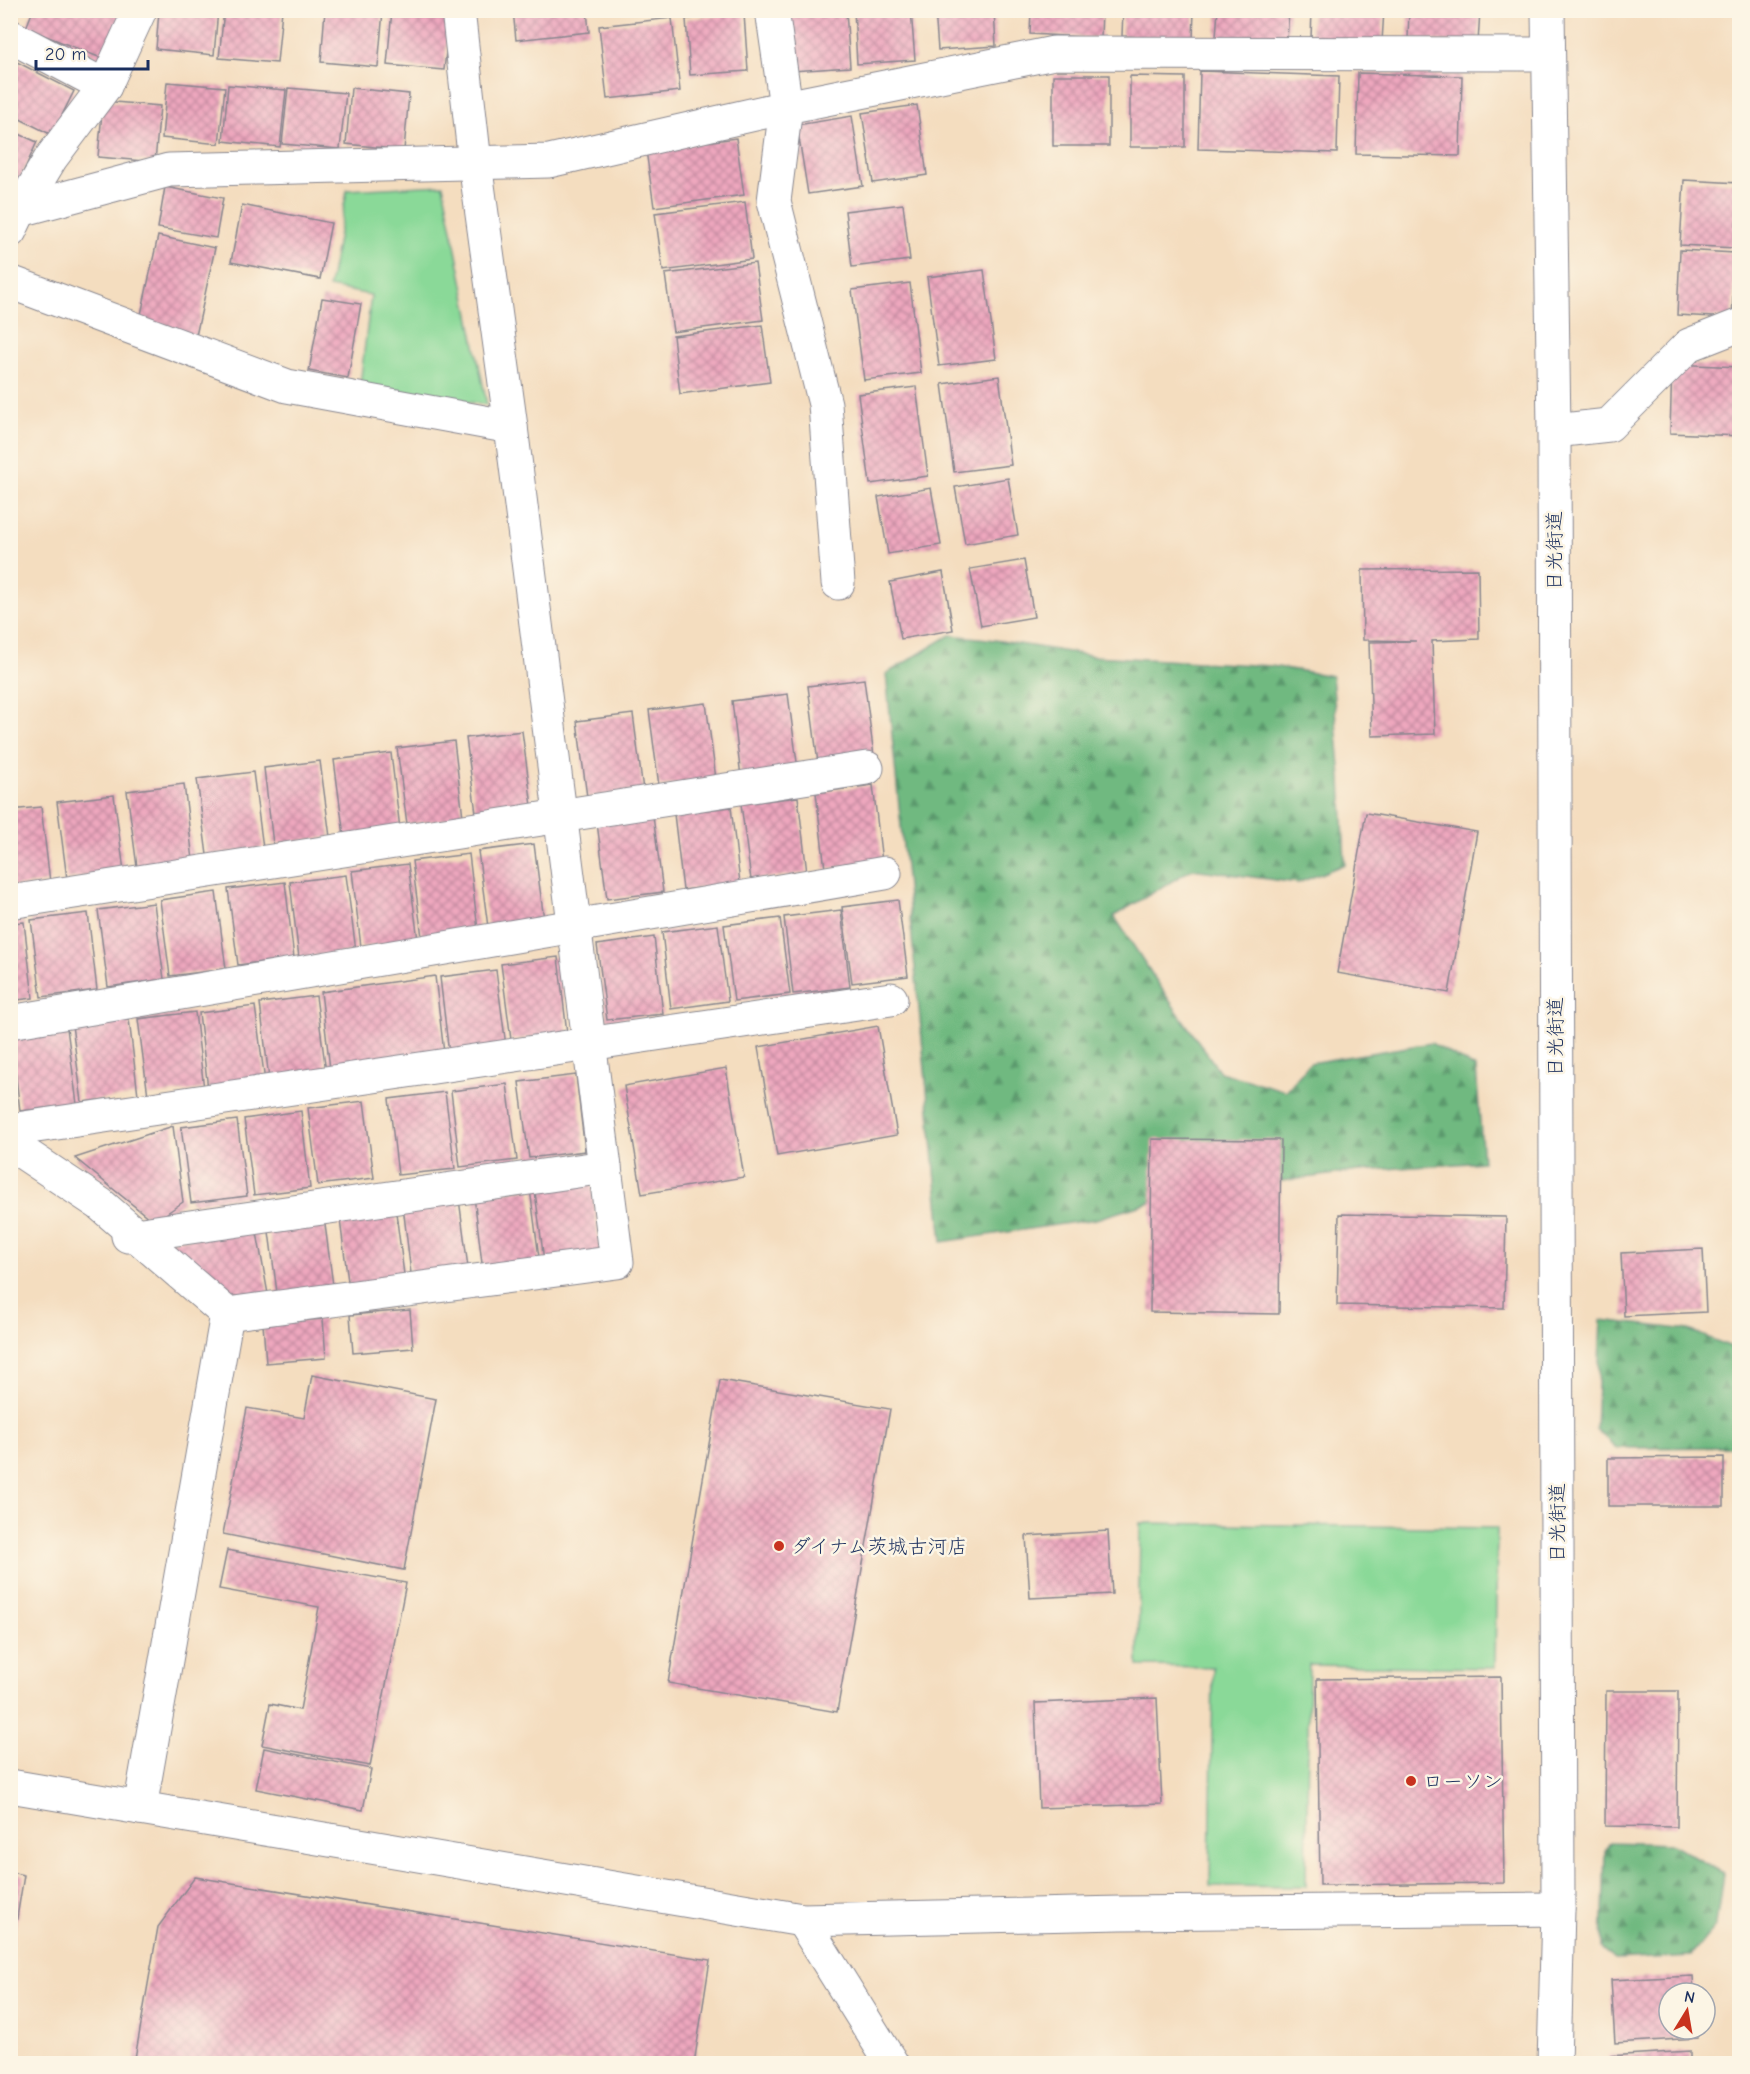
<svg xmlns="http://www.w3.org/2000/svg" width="1750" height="2074" font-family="'Comic Neue','Klee One',sans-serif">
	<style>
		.grass { fill: #8ad998; stroke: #52847b; stroke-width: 1.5 }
		.forest { fill: url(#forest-firs); stroke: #45746f; stroke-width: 1.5 }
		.building { fill: url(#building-cross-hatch) }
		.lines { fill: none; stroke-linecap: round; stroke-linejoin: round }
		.minor-casing { stroke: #88868e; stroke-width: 35 }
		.tertiary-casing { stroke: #88868e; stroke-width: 35 }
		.secondary-casing { stroke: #88868e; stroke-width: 35 }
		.minor { stroke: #fff; stroke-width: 33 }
		.tertiary { stroke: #fff; stroke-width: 33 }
		.secondary { stroke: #fff; stroke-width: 33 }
		.poi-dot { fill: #c8321e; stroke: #fcf5e5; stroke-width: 2 }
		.labels { text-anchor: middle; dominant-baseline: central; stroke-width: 5; stroke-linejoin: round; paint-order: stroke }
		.street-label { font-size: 20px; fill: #1b2f5e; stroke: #fcf5e5 }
		.poi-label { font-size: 20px; fill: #1b2f5e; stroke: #fcf5e5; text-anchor: start }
	</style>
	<defs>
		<pattern id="forest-firs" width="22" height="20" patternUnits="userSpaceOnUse" patternTransform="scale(1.5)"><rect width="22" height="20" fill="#6fb980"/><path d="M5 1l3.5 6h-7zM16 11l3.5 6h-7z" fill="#5a976c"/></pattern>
		<pattern id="building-cross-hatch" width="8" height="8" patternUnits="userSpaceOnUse" patternTransform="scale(1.5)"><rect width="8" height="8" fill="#eea7be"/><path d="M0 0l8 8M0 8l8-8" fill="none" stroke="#c0889e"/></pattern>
	</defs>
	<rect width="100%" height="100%" fill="#fcf5e5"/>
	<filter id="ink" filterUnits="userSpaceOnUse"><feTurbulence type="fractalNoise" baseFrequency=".0167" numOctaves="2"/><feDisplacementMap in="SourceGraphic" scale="12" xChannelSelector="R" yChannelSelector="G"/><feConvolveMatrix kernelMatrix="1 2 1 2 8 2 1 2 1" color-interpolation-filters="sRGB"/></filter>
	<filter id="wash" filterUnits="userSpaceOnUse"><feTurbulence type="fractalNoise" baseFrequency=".008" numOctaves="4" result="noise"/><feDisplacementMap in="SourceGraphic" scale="24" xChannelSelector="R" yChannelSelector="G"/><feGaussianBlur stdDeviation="1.35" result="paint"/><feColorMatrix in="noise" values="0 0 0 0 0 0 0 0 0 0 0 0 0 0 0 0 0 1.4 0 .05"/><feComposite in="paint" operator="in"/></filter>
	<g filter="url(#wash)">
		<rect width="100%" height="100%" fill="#f4ddbf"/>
		<g class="grass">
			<polygon points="443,185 487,405 360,385 371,295 329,287 347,190"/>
			<polygon points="1140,1523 1497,1528 1495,1668 1309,1665 1306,1887 1210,1886 1213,1667 1138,1666"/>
		</g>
		<g class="forest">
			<polygon points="950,635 988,639 1093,656 1271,666 1332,676 1341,778 1345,864 1298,883 1192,869 1114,916 1169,1000 1220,1072 1286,1091 1310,1063 1431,1043 1476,1068 1483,1162 1359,1171 1175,1195 1096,1219 942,1242 886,674"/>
			<polygon points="1601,1320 1689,1330 1739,1350 1740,1437 1735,1447 1616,1448 1596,1429"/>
			<polygon points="1610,1842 1672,1844 1723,1873 1716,1925 1691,1956 1615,1960 1602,1948 1605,1851"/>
		</g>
		<g id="blocks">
			<g class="building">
				<polygon points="33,10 126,10 106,60 26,28"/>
				<polygon points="159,10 218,10 214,55 156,49"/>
				<polygon points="224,10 282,10 277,63 219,58"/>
				<polygon points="325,10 383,11 378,67 321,62"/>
				<polygon points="392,10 450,14 444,70 387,65"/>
				<polygon points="513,10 587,10 589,32 516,40"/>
				<polygon points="854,10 911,10 915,60 857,64"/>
				<polygon points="935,10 994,10 996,46 938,50"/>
				<polygon points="1031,10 1102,10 1101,38 1030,34"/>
				<polygon points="1123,10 1194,10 1193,40 1122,36"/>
				<polygon points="1218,10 1289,10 1287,41 1216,37"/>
				<polygon points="1312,10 1384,10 1382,42 1311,38"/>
				<polygon points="1409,10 1480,10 1478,43 1408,39"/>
				<polygon points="846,11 850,67 792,71 788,15"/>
				<polygon points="744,14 748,71 690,75 686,19"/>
				<polygon points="672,18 680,91 607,99 599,26"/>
				<polygon points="11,59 74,91 52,135 10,114"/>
				<polygon points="1200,71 1339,76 1337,153 1198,149"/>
				<polygon points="1358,73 1462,76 1460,156 1356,154"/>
				<rect x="1053" y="75" width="56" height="71"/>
				<polygon points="1130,76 1185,77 1185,147 1130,147"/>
				<polygon points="167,82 225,87 219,144 162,138"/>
				<polygon points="228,85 286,90 280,147 223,141"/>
				<polygon points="288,88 346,93 340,149 282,144"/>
				<polygon points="351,88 409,94 404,150 346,144"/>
				<polygon points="103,101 160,106 155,162 98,157"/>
				<polygon points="917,105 927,175 873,183 862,113"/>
				<polygon points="852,116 863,186 808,194 797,125"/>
				<polygon points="10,130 37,142 14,192 10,190"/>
				<polygon points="736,138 744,195 654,207 646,150"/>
				<polygon points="1684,180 1739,183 1735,248 1680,245"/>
				<polygon points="165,187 223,198 216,238 158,228"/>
				<polygon points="745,202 752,259 663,271 655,213"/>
				<polygon points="903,204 910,260 852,267 845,211"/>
				<polygon points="242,205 331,223 320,279 231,262"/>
				<polygon points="158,236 215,248 196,336 139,324"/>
				<polygon points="1680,250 1735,253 1732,318 1677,315"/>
				<polygon points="755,263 763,320 673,332 665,274"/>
				<polygon points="984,270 996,359 939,366 927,277"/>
				<polygon points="910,283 921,373 864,380 852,290"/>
				<polygon points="322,298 361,304 348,378 309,371"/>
				<polygon points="762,325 770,382 680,394 673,336"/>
				<polygon points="1672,364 1740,367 1740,436 1670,433"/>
				<polygon points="999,376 1011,465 954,472 942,384"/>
				<polygon points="916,387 928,476 870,484 858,394"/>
				<polygon points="1008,478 1018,535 965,544 955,487"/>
				<polygon points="931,488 941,545 888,554 878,497"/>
				<polygon points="1024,560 1034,617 981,626 970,569"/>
				<polygon points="1478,569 1479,639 1432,641 1435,734 1372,736 1369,642 1416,641 1363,640 1362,570"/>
				<polygon points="943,572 953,630 901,639 890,582"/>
				<polygon points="864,679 874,756 818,763 808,686"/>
				<polygon points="788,694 798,770 741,777 732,701"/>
				<polygon points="706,703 716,779 659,786 649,710"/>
				<polygon points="633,714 643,790 587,797 577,721"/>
				<polygon points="522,731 532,806 476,813 466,738"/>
				<polygon points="454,741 463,817 407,824 397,748"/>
				<polygon points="391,753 400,829 344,836 334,760"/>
				<polygon points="320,761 330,837 273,844 264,768"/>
				<polygon points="253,772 263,848 207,855 197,779"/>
				<polygon points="184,784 193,860 137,867 127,791"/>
				<polygon points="873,785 882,862 825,869 816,793"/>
				<polygon points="114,795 124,871 67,879 57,802"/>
				<polygon points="798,797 807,873 751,880 741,804"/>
				<polygon points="41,807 50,882 10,887 10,810"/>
				<polygon points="731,807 740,883 683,890 674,814"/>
				<polygon points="1366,813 1477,832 1449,993 1337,973"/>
				<polygon points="653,816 663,892 607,899 597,823"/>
				<polygon points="534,844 544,920 488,927 478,851"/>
				<polygon points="469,854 478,930 422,937 412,861"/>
				<polygon points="408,864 418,940 361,947 352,871"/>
				<polygon points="346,875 356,951 299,958 290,882"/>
				<polygon points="285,882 294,958 238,965 228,889"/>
				<polygon points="216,892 226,969 170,976 160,900"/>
				<polygon points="898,900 908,976 852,983 842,907"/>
				<polygon points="154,903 164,979 108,987 98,910"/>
				<polygon points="841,910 850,987 793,994 784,917"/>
				<polygon points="88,913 97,990 41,997 31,920"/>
				<polygon points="780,918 790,994 734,1001 724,925"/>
				<polygon points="24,922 33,998 10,1001 10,923"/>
				<polygon points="718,925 728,1001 671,1009 662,932"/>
				<polygon points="654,937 663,1014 607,1020 597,945"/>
				<polygon points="558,957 567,1033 511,1040 501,964"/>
				<polygon points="496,970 506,1046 449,1054 440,977"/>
				<polygon points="435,976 444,1053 330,1069 321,992"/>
				<polygon points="316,996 326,1072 269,1079 260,1003"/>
				<polygon points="255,1006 265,1082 208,1089 199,1013"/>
				<polygon points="195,1012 204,1089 148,1096 138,1019"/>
				<polygon points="129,1019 138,1095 82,1102 72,1025"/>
				<polygon points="878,1026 897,1135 777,1156 758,1047"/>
				<polygon points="67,1028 77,1104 20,1111 11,1035"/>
				<polygon points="726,1068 744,1177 642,1194 624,1086"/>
				<polygon points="576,1075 585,1151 529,1158 519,1082"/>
				<polygon points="507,1084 517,1160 460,1167 451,1091"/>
				<polygon points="445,1092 455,1169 398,1175 389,1099"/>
				<polygon points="364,1101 374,1178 318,1185 308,1108"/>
				<polygon points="301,1111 310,1188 254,1195 244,1119"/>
				<polygon points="237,1120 247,1196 191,1203 181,1127"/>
				<polygon points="173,1126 183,1202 154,1222 75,1158"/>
				<polygon points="1152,1139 1281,1140 1279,1314 1150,1312"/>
				<polygon points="591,1177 600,1253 544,1261 534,1184"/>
				<polygon points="530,1189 540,1265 483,1272 474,1196"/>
				<polygon points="459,1199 469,1275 412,1282 403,1206"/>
				<polygon points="395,1205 405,1282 349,1289 339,1212"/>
				<polygon points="1339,1214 1506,1217 1504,1308 1337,1305"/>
				<polygon points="324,1217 334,1293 278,1300 268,1224"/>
				<polygon points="256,1227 268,1294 224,1297 166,1242"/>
				<polygon points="1703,1249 1706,1312 1624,1316 1621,1253"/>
				<polygon points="410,1310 413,1348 353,1353 350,1315"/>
				<polygon points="323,1319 326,1358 266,1363 263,1324"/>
				<polygon points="312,1375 436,1399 404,1570 223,1534 247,1408 304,1418"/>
				<polygon points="720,1380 890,1409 837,1712 668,1683"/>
				<polygon points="1724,1457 1724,1506 1608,1506 1608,1458"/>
				<polygon points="1108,1531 1112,1594 1030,1598 1026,1536"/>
				<polygon points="227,1550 406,1583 370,1766 262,1745 270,1704 300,1710 319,1607 219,1589"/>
				<polygon points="1501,1677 1504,1883 1320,1885 1317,1679"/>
				<polygon points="1606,1691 1678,1691 1677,1827 1605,1826"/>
				<polygon points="1157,1698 1162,1804 1039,1808 1035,1703"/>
				<polygon points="264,1748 371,1769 363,1810 256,1789"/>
				<polygon points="10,1872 24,1875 12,1948 10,1948"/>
				<polygon points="195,1877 710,1960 694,2064 134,2064 158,1927"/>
				<polygon points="1693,1976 1694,1993 1669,1993 1669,2029 1696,2029 1697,2038 1615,2043 1611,1980"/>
				<polygon points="1690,2051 1690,2064 1608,2064 1608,2056"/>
			</g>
		</g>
	</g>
	<g filter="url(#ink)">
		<use href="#blocks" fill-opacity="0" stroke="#88868e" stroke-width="1.5"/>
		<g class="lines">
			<g class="minor-casing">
				<g id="minor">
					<polyline points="10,36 105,86"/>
					<polyline points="20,210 169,170 549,161 786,107 772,10"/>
					<polyline points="10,231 20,210 51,158 105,86 140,10"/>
					<polyline points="10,282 287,386 511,427 475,163 458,10"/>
					<polyline points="1554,431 1609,425 1689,345 1740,325"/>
					<polyline points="838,583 825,404 774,201 786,107 1054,53 1548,54"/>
					<polyline points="10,902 867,768"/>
					<polyline points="10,1022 885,873"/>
					<polyline points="10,1130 891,999"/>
					<polyline points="10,1144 100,1204 227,1314 617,1262 511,427"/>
					<polyline points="128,1236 605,1167"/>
					<polyline points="140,1808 227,1314"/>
					<polyline points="802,1920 892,2064"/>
				</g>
			</g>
			<g class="tertiary-casing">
				<polyline id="tertiary" points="10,1786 802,1920 1121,1913 1558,1909"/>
			</g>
			<g class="secondary-casing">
				<polyline id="secondary" points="1548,10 1554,431 1558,1909 1554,2064"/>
			</g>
			<use href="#minor" class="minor"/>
			<use href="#tertiary" class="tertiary"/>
			<use href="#secondary" class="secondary"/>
		</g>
	</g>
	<g class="poi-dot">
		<circle cx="779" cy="1546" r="6"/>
		<circle cx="1411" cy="1781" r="6"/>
	</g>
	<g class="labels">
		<g class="street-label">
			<text transform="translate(1554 551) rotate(-90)">日光街道</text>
			<text transform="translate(1555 1037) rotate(-90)">日光街道</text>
			<text transform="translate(1557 1523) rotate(-90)">日光街道</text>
		</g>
		<g class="poi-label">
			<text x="791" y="1546">ダイナム茨城古河店</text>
			<text x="1423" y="1781">ローソン</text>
		</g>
	</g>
	<rect width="1750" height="2074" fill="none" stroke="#fcf5e5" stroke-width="36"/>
	<g transform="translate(1687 2011) rotate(11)"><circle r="28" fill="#fcf5e5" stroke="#a2a6af" stroke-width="1.5"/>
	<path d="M0-4.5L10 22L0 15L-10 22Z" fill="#c8321e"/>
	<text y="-9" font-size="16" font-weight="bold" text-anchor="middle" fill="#1b2f5e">N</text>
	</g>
	<path d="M36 60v9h112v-9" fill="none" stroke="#1b2f5e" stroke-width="3"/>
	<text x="45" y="60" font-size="18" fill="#1b2f5e" stroke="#fcf5e5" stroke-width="4.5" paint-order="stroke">20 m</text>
</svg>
